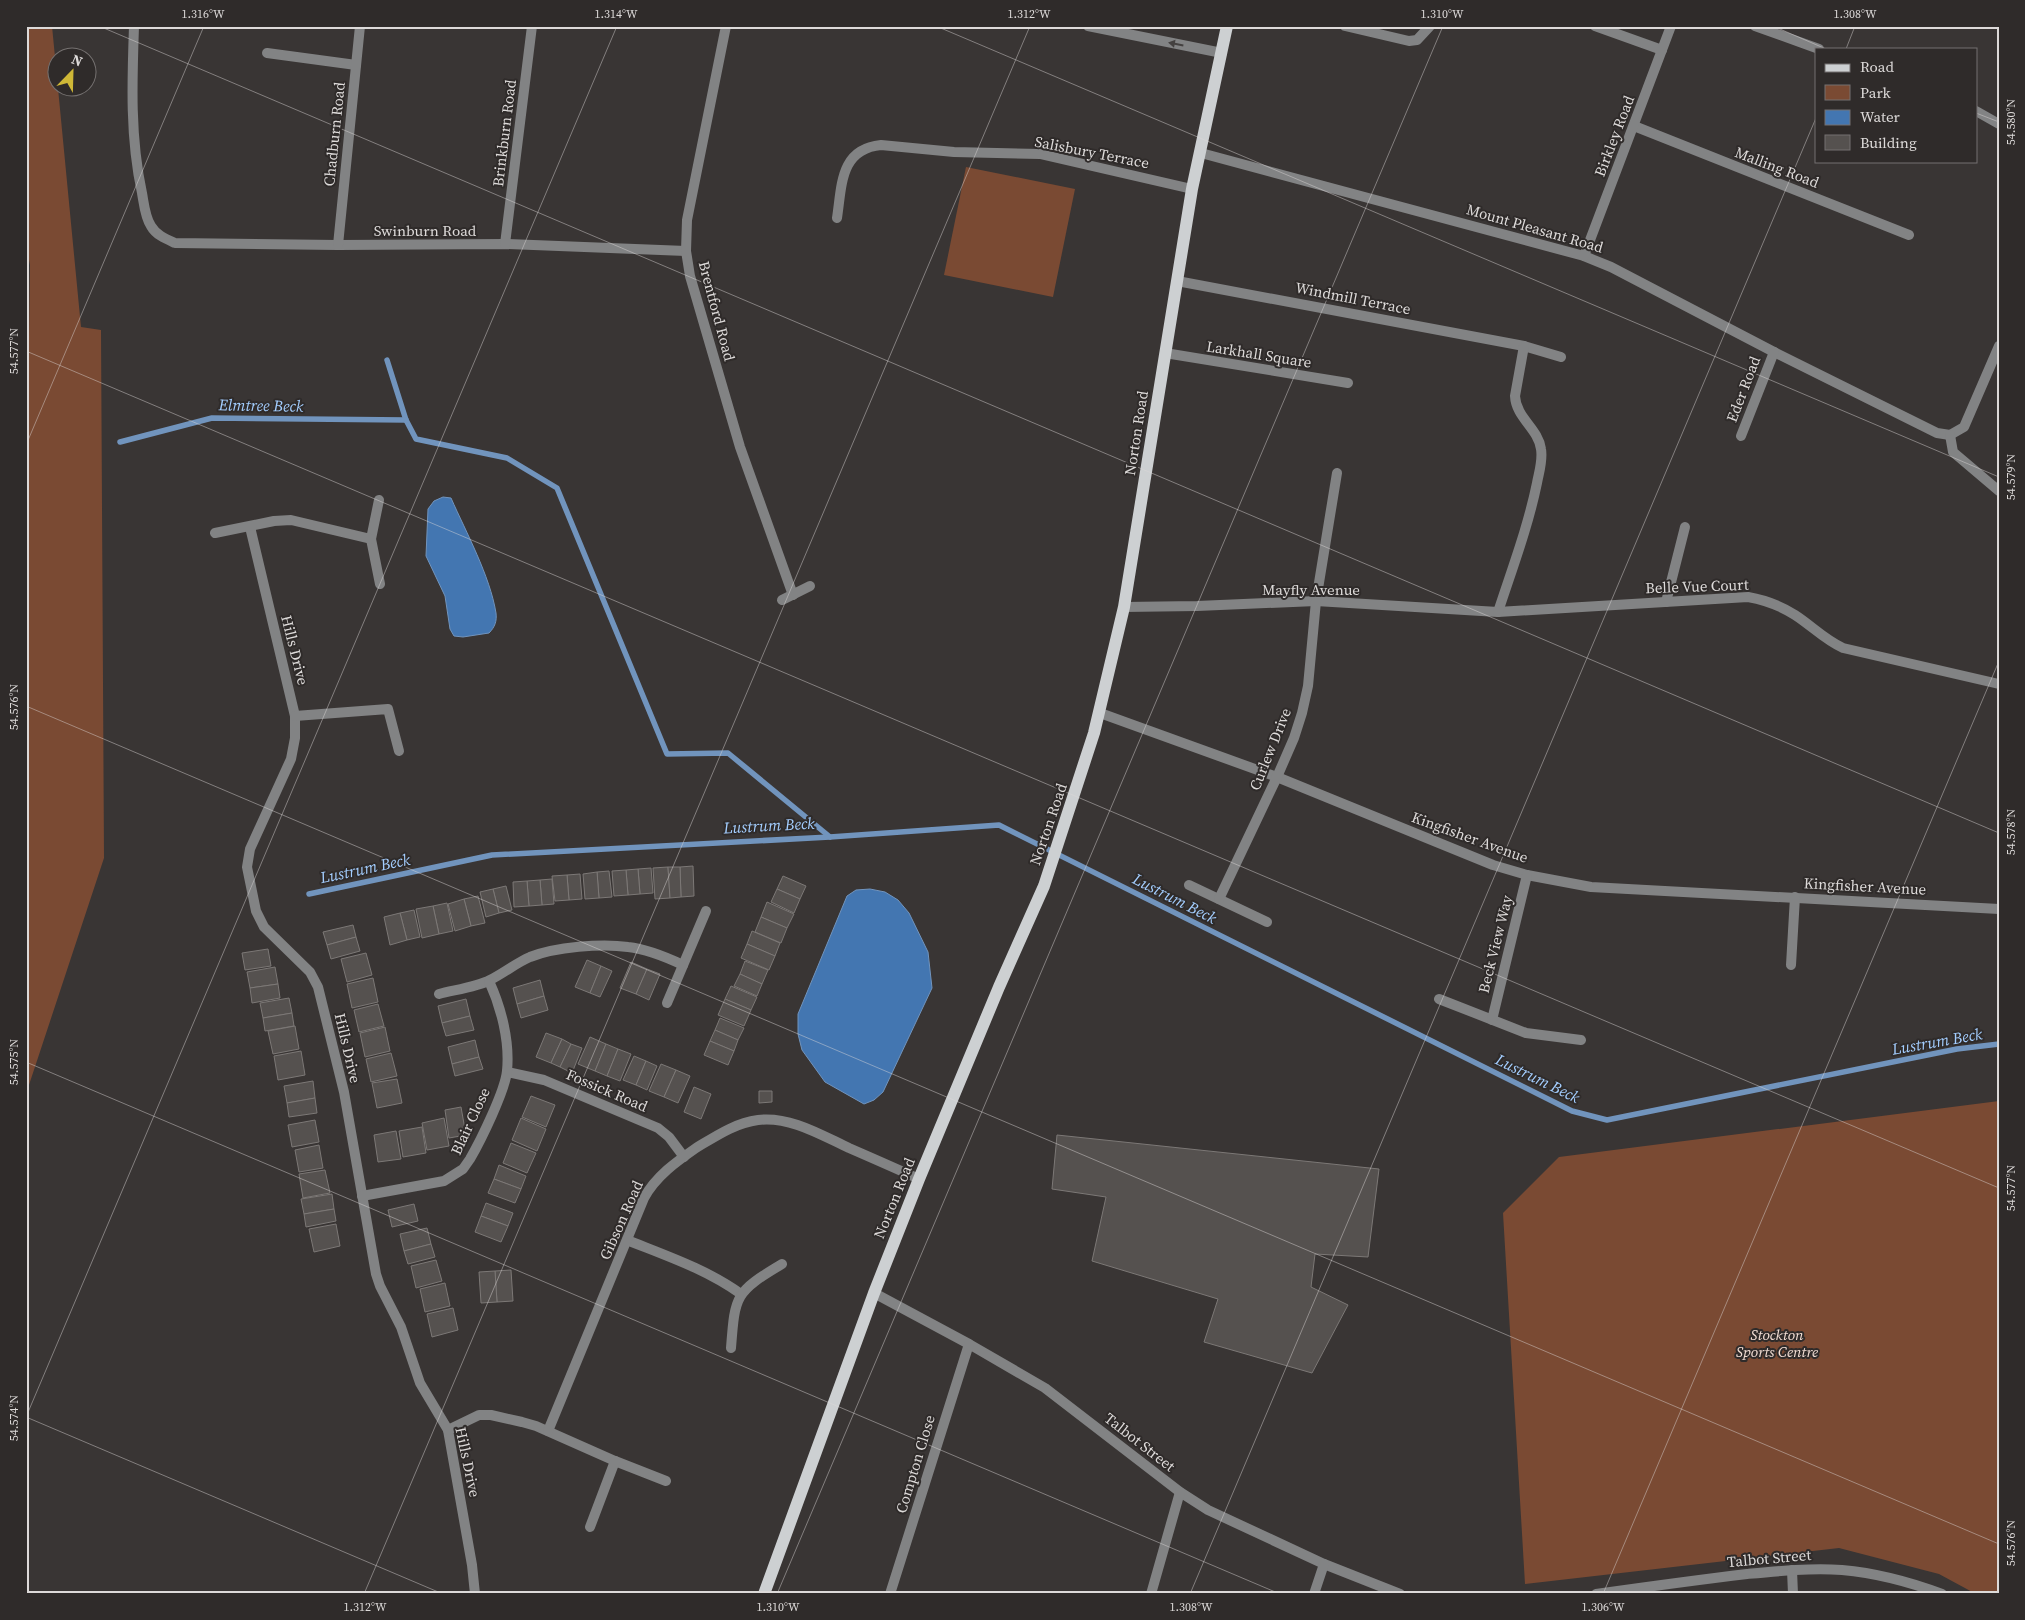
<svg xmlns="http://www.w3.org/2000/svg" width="2025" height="1620" font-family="'Source Serif 4',serif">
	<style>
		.green { fill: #7a4a33 }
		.water { fill: #4376b1; stroke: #7194bd }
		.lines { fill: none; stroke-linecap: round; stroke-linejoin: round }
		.stream { stroke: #7194bd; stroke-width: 5.5 }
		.building { fill: #55514f; stroke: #7c7876 }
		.minor { stroke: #828384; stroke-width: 10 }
		.primary { stroke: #cdd0d2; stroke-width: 12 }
		.oneway { fill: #444140 }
		.ticks { fill: none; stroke: #dddad9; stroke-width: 1; stroke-opacity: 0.45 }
		.labels { text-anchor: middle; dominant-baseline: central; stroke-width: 4; stroke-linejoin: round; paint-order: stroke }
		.street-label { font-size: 15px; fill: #dddad9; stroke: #2f2b2a }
		.park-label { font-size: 15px; font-style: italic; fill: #f4dfd5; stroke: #2f2b2a }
		.water-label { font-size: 16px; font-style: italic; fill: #a4ceff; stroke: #2f2b2a }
		.neatline { fill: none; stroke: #dddad9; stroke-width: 2 }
		.ticks-label { font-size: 12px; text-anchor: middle; fill: #dddad9 }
	</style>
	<rect width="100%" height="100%" fill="#393534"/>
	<g class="green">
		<polygon points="26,26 52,26 81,327 101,330 104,858 26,1094 26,551 30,265 26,243"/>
		<polygon points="966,167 1075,189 1053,297 944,275"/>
		<polygon points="1999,1101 1999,1594 1976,1594 1939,1574 1839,1548 1525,1584 1503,1213 1559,1157"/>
	</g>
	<g class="water">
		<path d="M443 497 451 498C466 532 490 576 496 613 497 621 495 627 489 633L463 637 454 636 450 629 445 596 426 556 428 509 434 501Z"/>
		<polygon points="870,889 885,892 898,900 909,913 928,952 932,988 883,1092 874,1100 864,1104 825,1082 802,1050 798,1034 798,1014 847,896 856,890"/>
	</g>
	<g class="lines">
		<g class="stream">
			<polyline points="387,360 406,420 416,439 507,458 557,488 667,754 728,753 830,837"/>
			<polyline points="120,442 212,418 406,420"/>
			<polyline points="309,894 492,855 830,837 999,825 1572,1111 1607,1120 1957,1049 1999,1044"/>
		</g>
	</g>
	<g class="building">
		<polygon points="693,866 694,896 681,897 680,867"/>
		<polygon points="668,867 670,898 655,899 653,868"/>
		<polygon points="668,867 680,867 681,897 670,898"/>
		<polygon points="651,868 653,893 640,894 638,869"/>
		<polygon points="638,869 640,894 628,895 626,870"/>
		<polygon points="626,870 628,895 614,896 612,871"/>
		<polygon points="609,871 612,897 599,898 597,872"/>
		<polygon points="597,872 599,898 585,899 583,874"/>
		<polygon points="580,874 582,899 569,900 567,875"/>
		<polygon points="567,875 569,900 555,901 552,876"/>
		<polygon points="783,876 806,886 800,899 777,889"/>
		<polygon points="552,879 554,904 542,905 540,880"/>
		<polygon points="540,880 542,905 529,906 527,881"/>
		<polygon points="527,881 529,906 514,907 513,882"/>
		<polygon points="506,886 512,910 499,913 493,889"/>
		<polygon points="493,889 499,913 486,917 480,892"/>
		<polygon points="777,889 800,899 794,913 771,902"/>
		<polygon points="478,896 485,923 471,926 464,899"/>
		<polygon points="464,899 471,926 455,931 448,904"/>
		<polygon points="767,902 794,914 787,928 761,917"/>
		<polygon points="447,903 453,931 439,934 433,906"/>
		<polygon points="433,906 439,934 422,938 416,909"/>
		<polygon points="414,910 420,937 407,940 400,913"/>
		<polygon points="400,913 407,940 390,945 384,917"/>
		<polygon points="761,917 787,928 781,943 755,932"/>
		<polygon points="353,925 356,937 327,945 323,932"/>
		<polygon points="752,931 780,943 775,956 747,944"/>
		<polygon points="356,937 360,951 331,959 327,945"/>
		<polygon points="747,944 775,956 769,970 741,958"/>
		<polygon points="268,949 271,966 245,970 242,953"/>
		<polygon points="366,953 372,975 347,982 341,959"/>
		<polygon points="587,960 601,966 590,993 575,987"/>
		<polygon points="745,961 768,970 762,984 740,974"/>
		<polygon points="631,962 647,969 636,994 620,988"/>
		<polygon points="601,966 612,971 600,997 590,993"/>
		<polygon points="275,967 278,984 250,988 247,972"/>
		<polygon points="647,969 660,974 649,1000 636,994"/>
		<polygon points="740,974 762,984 757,996 734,986"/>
		<polygon points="373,978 378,1002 352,1008 347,984"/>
		<polygon points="540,980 544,996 517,1004 513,988"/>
		<polygon points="278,984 280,998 252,1003 250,988"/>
		<polygon points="731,986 757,997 751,1010 725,999"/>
		<polygon points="544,996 548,1010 521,1018 517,1004"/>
		<polygon points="289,998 292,1013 263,1018 260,1003"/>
		<polygon points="466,999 470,1016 442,1023 438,1006"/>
		<polygon points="725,999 751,1010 744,1026 718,1015"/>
		<polygon points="378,1004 384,1026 359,1032 354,1010"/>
		<polygon points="292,1013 294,1026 265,1031 263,1018"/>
		<polygon points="470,1016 474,1030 446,1036 442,1023"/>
		<polygon points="720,1018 744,1028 738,1040 715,1030"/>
		<polygon points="295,1026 299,1049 273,1054 268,1031"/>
		<polygon points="385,1027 390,1051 365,1057 360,1033"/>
		<polygon points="715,1030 738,1040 734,1051 710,1041"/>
		<polygon points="546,1033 562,1039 551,1063 536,1057"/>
		<polygon points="590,1037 606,1044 595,1071 578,1064"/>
		<polygon points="562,1039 571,1044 560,1067 551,1063"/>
		<polygon points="475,1040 479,1057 452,1064 448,1047"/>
		<polygon points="710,1041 734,1051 728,1065 704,1055"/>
		<polygon points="571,1044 582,1048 572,1073 560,1067"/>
		<polygon points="606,1044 618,1049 607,1076 595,1071"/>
		<polygon points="618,1049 631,1054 620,1081 607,1076"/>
		<polygon points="301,1051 305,1075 278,1080 274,1056"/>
		<polygon points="391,1053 397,1076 371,1082 366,1059"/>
		<polygon points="634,1056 646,1061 636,1085 623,1080"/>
		<polygon points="479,1057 483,1069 455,1076 452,1064"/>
		<polygon points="646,1061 657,1066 647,1090 636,1085"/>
		<polygon points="661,1064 676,1070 664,1097 649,1091"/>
		<polygon points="676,1070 690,1076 678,1103 664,1097"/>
		<polygon points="397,1079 402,1103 377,1108 372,1083"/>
		<polygon points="313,1081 315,1098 287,1103 284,1086"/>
		<polygon points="694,1087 711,1094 701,1119 684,1112"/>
		<polygon points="759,1091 772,1091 772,1102 759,1103"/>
		<polygon points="531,1096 555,1105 546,1127 522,1117"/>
		<polygon points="315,1098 317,1113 289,1117 287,1103"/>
		<polygon points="461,1107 466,1135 449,1138 445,1110"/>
		<polygon points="444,1118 449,1146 427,1150 422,1123"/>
		<polygon points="521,1118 546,1129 537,1151 512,1140"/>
		<polygon points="315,1120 319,1142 292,1147 288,1125"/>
		<polygon points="422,1127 426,1153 403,1157 399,1131"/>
		<polygon points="396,1131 401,1159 378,1162 374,1135"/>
		<polygon points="1057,1135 1379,1169 1368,1257 1315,1254 1311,1287 1348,1305 1312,1373 1204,1342 1218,1299 1092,1261 1106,1197 1052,1189"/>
		<polygon points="511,1143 536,1153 527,1173 503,1163"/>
		<polygon points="319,1145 323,1168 299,1172 295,1150"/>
		<polygon points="499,1165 526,1176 521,1189 494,1179"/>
		<polygon points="325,1170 330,1193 303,1198 299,1174"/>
		<polygon points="494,1179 521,1189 515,1203 488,1193"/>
		<polygon points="332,1194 334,1209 304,1214 301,1199"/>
		<polygon points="486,1203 513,1213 508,1226 481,1216"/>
		<polygon points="414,1204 418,1221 392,1227 388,1210"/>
		<polygon points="334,1209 336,1221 306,1227 304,1214"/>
		<polygon points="481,1216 508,1226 501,1242 475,1232"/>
		<polygon points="336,1224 340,1246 314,1252 309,1229"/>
		<polygon points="427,1228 431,1244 404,1251 400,1234"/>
		<polygon points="431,1244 435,1257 408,1264 404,1251"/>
		<polygon points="436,1260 442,1281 416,1288 411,1266"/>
		<polygon points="511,1270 513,1301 497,1302 495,1271"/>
		<polygon points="495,1271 497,1302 481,1303 479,1272"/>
		<polygon points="445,1283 450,1306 425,1312 420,1289"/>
		<polygon points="453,1308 458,1330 432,1337 427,1314"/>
	</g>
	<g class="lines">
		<g class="minor">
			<path d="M134 26C132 82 130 138 142 193 144 204 145 217 151 226 156 235 166 239 175 243L338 245 505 244 686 251"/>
			<polyline points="726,26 687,220 686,251 690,276 740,447 793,595"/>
			<polyline points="1088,26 1222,53"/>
			<polyline points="1345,26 1409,41 1417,40 1430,26"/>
			<polyline points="1595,26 1662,50"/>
			<polyline points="1755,26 1819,49"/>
			<polyline points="267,53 356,65"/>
			<polyline points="1976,111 1999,124"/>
			<polyline points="1634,126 1909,235"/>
			<polyline points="1201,153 1584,256 1611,267 1774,352 1937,433 1950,435"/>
			<path d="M837 218C842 185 840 149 881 145L954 152 1040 154 1192 189"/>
			<polyline points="505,244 532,26"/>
			<polyline points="338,245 360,26"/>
			<polyline points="1584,256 1671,26"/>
			<polyline points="1177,281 1524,346 1561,357"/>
			<polyline points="1165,353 1348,383"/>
			<polyline points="1950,435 1964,427 1999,346"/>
			<polyline points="1950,435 1953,452 1999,491"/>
			<polyline points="1741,436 1774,352"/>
			<polyline points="379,500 371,539 380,584"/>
			<polyline points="250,527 295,716 295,738 291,759 250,849 247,867 256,911 264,927 310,972 318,987 344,1092 376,1274 380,1286 401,1327 420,1383 448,1430 472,1565 475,1594"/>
			<polyline points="215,533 274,521 291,520 371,539"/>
			<polyline points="782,600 810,586"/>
			<polyline points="1666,602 1685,527"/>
			<path d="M1124 607 1197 606 1316 601 1498 612 1748 597C1765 600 1781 606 1795 615 1812 626 1825 640 1843 648L1999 684"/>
			<path d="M1498 612C1512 569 1528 527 1537 483 1539 472 1543 461 1541 449 1538 428 1516 418 1515 396L1524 346"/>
			<polyline points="1100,713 1277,777 1493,865 1527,875 1591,887 1999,909"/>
			<polyline points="295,716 388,709 399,751"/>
			<polyline points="1189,885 1267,922"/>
			<polyline points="1219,899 1277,777 1294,738 1302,713 1308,686 1316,601 1337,473"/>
			<polyline points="1791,965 1795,897"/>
			<path d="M439 994C454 990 477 987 490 980 504 973 516 963 530 957 555 947 602 943 628 947 647 949 666 957 683 965"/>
			<polyline points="1439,999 1526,1033 1581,1040"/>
			<polyline points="667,1003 706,911"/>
			<polyline points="1492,1020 1527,875"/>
			<polyline points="507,1072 544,1080 658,1128 669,1137 684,1157"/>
			<path d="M362 1196 444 1181 463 1169 470 1159C481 1140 505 1091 507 1071 510 1041 501 1007 489 981"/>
			<path d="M627 1240C667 1256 706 1269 741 1294"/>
			<polyline points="874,1293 969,1344 1045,1388 1180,1492 1208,1510 1324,1564 1400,1594"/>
			<path d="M731 1348C735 1295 735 1292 782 1264"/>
			<polyline points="448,1430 479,1415 491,1415 522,1422 536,1426 615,1461 666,1481"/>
			<path d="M548 1431 644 1198C656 1176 676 1162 696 1148 716 1136 735 1123 758 1120 790 1116 821 1135 849 1148 872 1158 895 1168 919 1179"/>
			<polyline points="590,1527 615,1461"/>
			<polyline points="1792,1570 1793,1594"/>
			<polyline points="890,1594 969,1344"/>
			<polyline points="1151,1594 1180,1492"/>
			<polyline points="1314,1594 1324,1564"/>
			<path d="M1596 1594C1646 1587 1697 1580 1747 1574 1779 1571 1810 1568 1842 1570 1876 1573 1910 1582 1942 1594"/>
		</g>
		<polyline class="primary" points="764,1594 874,1293 919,1179 999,987 1044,886 1094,733 1124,607 1192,189 1227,26"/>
	</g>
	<defs><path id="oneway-solid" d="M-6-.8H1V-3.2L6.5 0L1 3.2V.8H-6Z" transform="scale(1.25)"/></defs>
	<use class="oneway" href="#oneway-solid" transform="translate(1176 44) rotate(-169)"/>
	<path class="ticks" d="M99 26 1999 833M936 26 1999 477M1773 26 1826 49M1846 49 1855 26M1976 113 1999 122M26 351 1999 1188M26 445 204 26M26 706 1999 1544M26 1062 1280 1594M26 1417 617 26M26 1417 443 1594M364 1594 1030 26M777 1594 1443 26M1190 1594 1816 118M1603 1594 1999 661"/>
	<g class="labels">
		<g class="street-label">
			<text transform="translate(504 133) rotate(-83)">Brinkburn Road</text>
			<text transform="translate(334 134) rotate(-84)">Chadburn Road</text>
			<text transform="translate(1614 136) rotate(-69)">Birkley Road</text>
			<text transform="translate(1092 152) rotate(11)">Salisbury Terrace</text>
			<text transform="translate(1777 167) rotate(21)">Malling Road</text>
			<text transform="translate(1535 228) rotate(16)">Mount Pleasant Road</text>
			<text x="425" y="230">Swinburn Road</text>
			<text transform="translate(1353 298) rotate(11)">Windmill Terrace</text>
			<text transform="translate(717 311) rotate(75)">Brentford Road</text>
			<text transform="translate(1259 354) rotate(9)">Larkhall Square</text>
			<text transform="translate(1743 389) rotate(-69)">Eder Road</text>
			<text transform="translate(1136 433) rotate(-81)">Norton Road</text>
			<text transform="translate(1697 586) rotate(-2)">Belle Vue Court</text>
			<text x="1311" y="589">Mayfly Avenue</text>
			<text transform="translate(295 650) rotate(76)">Hills Drive</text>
			<text transform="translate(1270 749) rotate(-68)">Curlew Drive</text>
			<text transform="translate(1048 824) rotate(-71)">Norton Road</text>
			<text transform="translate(1470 837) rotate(20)">Kingfisher Avenue</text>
			<text transform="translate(1865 886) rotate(3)">Kingfisher Avenue</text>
			<text transform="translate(1495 944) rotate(-76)">Beck View Way</text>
			<text transform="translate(348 1048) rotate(77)">Hills Drive</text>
			<text transform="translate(607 1090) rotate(23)">Fossick Road</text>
			<text transform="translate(470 1121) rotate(-65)">Blair Close</text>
			<text transform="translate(894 1198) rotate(-68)">Norton Road</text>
			<text transform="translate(621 1220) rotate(-66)">Gibson Road</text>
			<text transform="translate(1140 1442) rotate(38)">Talbot Street</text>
			<text transform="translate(468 1462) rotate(78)">Hills Drive</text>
			<text transform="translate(915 1464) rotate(-73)">Compton Close</text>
			<text transform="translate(1769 1558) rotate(-5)">Talbot Street</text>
		</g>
		<g class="park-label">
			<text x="1777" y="1334">Stockton<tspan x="1777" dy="17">Sports Centre</tspan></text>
		</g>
		<g class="water-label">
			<text transform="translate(261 405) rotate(1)">Elmtree Beck</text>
			<text transform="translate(769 825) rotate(-3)">Lustrum Beck</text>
			<text transform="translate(365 868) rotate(-12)">Lustrum Beck</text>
			<text transform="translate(1175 898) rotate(27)">Lustrum Beck</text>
			<text transform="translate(1937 1041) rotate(-10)">Lustrum Beck</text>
			<text transform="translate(1538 1078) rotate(26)">Lustrum Beck</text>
		</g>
	</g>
	<rect width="2025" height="1620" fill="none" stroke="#2f2b2a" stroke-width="55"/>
	<rect x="1815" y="48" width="162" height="115" fill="#2f2b2a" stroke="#757170"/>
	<rect x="1825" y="64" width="25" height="8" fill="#cdd0d2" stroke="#757170"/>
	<text x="1860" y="72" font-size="15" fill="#dddad9">Road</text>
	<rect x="1825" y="85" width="25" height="15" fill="#7a4a33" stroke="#757170"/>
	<text x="1860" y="98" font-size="15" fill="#dddad9">Park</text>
	<rect x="1825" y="110" width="25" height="15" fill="#4376b1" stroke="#757170"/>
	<text x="1860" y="122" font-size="15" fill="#dddad9">Water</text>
	<rect x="1825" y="135" width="25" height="15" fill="#55514f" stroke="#757170"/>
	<text x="1860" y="148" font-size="15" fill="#dddad9">Building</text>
	<g transform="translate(72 72) rotate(23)"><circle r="24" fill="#2f2b2a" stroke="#757170"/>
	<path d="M0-4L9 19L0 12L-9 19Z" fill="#cfb837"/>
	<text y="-8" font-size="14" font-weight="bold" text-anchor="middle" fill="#dddad9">N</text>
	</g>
	<rect x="28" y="28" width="1970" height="1564" class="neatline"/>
	<g class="ticks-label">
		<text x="203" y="18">1.316°W</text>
		<text x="616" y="18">1.314°W</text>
		<text x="1029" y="18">1.312°W</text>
		<text x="1442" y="18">1.310°W</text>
		<text x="1855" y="18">1.308°W</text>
		<text transform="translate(2011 122) rotate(-90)" y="4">54.580°N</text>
		<text transform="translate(14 351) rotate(-90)" y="4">54.577°N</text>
		<text transform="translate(2011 477) rotate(-90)" y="4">54.579°N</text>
		<text transform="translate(14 707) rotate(-90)" y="4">54.576°N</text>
		<text transform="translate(2011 832) rotate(-90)" y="4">54.578°N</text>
		<text transform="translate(14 1062) rotate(-90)" y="4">54.575°N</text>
		<text transform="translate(2011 1188) rotate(-90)" y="4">54.577°N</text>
		<text transform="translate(14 1418) rotate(-90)" y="4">54.574°N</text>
		<text transform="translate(2011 1543) rotate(-90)" y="4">54.576°N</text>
		<text x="365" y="1611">1.312°W</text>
		<text x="778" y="1611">1.310°W</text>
		<text x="1191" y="1611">1.308°W</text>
		<text x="1603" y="1611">1.306°W</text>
	</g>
</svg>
